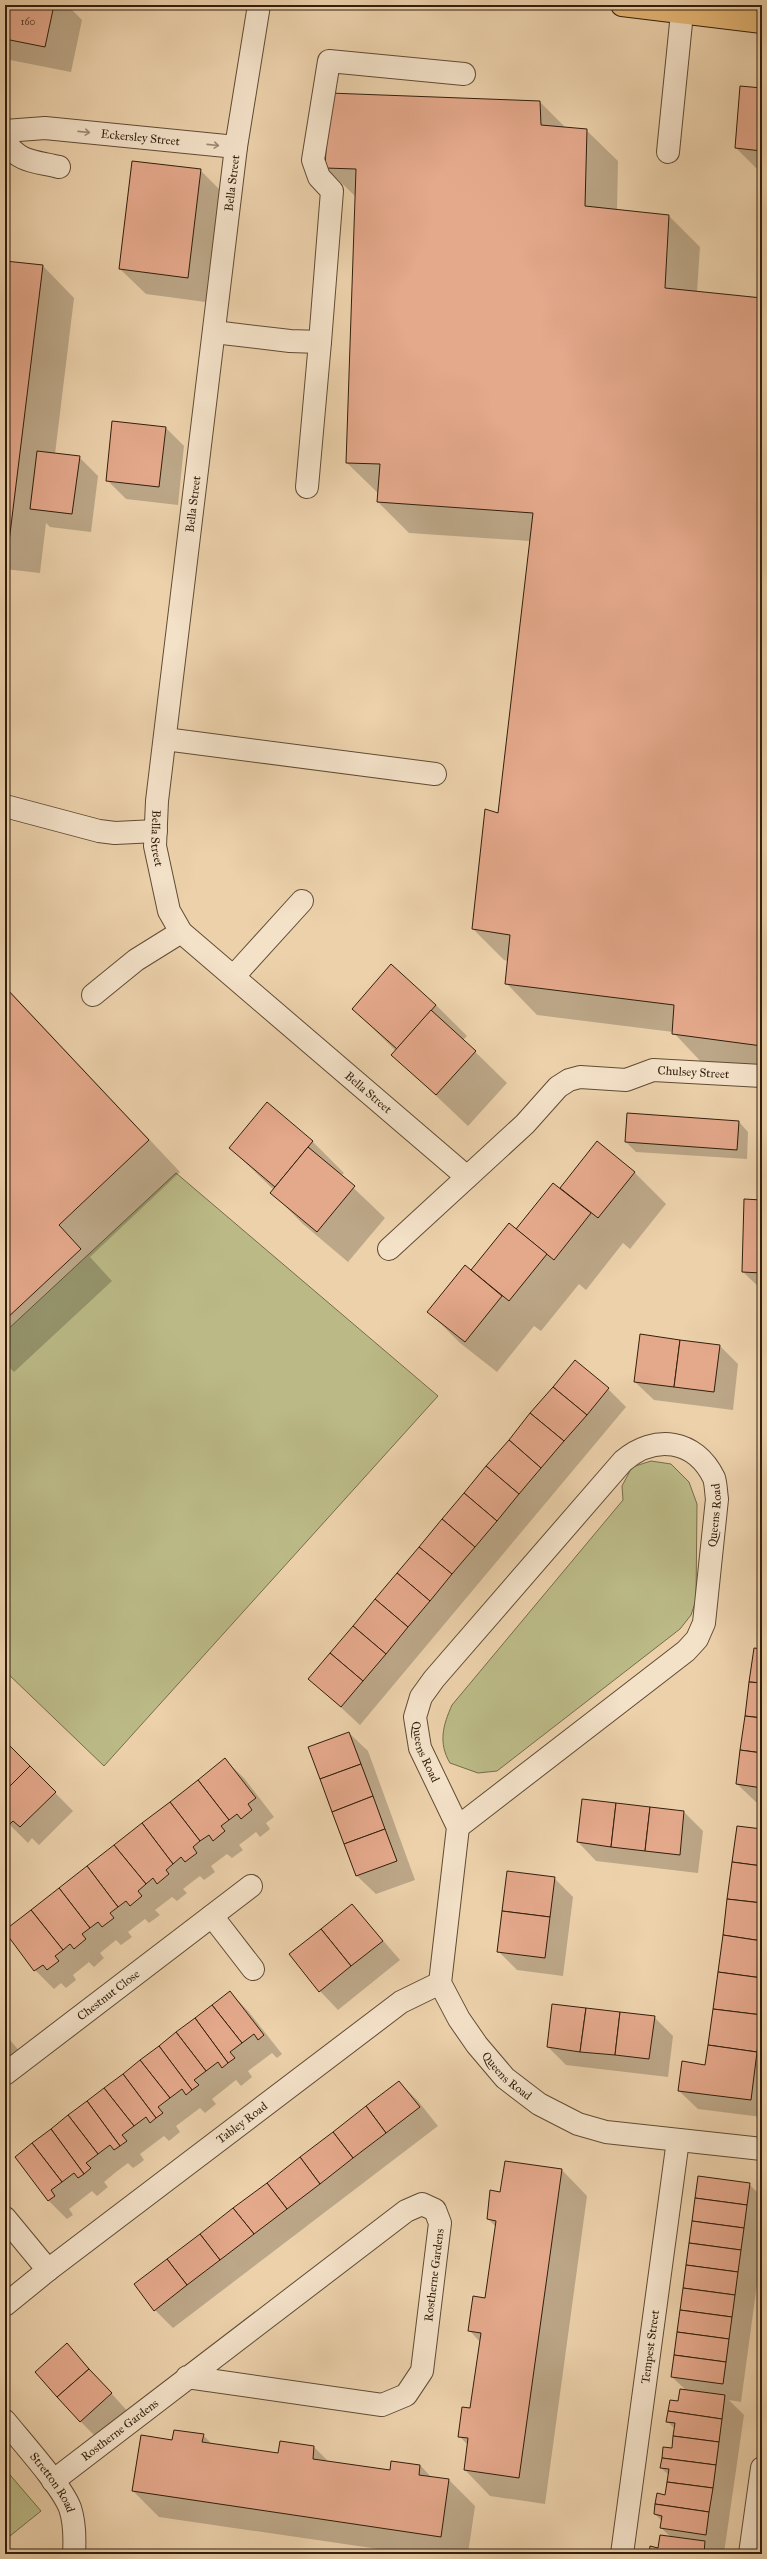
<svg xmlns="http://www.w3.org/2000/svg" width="767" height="2559" font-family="'IM FELL Great Primer',serif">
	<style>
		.green { fill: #bbba87; stroke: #766c4a }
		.shadow { fill: #0003 }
		.building { fill: #e4a88b; stroke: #321f0c }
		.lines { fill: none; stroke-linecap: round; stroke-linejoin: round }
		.minor-casing { stroke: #604c34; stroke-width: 24 }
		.major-casing { stroke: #321f0c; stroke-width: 24 }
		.minor { stroke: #f3e1c8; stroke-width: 22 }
		.major { stroke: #e6b876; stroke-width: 22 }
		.oneway { stroke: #9c8a73 }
		.labels { text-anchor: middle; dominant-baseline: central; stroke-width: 4; stroke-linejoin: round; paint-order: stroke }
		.number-label { font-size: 10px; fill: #5e412c }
		.street-label { font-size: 12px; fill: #321f0c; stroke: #f3e1c8 }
	</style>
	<rect width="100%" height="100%" fill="#ecd1ab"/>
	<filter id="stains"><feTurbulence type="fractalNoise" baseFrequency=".005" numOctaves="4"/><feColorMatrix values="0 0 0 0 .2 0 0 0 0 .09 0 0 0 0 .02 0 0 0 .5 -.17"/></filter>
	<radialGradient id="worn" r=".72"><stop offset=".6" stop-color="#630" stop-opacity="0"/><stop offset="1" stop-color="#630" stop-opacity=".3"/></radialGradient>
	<g class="green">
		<polygon points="176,1173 438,1396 104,1766 5,1671 5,1332"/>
		<path d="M651 1461 671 1464 689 1482 697 1504 696 1600 691 1615 680 1629 497 1771 478 1773 450 1763C438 1743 443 1725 452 1705L623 1500 622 1486 632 1467Z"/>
		<polygon points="5,2469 41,2511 5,2540"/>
	</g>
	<g class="shadow">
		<polygon points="5,5 67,5 82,20 71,72 5,59"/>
		<polygon points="762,89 762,174 736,148"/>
		<polygon points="540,102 566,128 586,130 618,161 617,211 669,216 700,247 697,292 762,299 762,1073 704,1065 673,1032 537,1015 506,983 508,961 504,960 473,929 499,814 530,541 409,533 378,502 379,494 347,463 356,197 326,168"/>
		<polygon points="200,170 226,196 213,303 146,294 120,269"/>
		<polygon points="5,262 43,266 74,298 55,454 79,457 98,476 91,532 50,527 46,523 40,573 5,569"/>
		<polygon points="166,428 184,446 178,505 126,499 107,480"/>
		<polygon points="5,986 180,1172 90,1257 112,1281 14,1372 5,1363"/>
		<polygon points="436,1005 467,1036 463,1040 507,1083 468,1126 393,1055 396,1051 353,1009"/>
		<polygon points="267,1104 313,1142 344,1173 341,1176 385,1218 348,1262 303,1224 272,1193 274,1190 230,1148"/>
		<polygon points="739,1122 748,1132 747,1159 636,1152 626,1142"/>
		<polygon points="597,1143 634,1172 666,1204 630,1249 623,1243 586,1290 579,1284 541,1331 534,1326 497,1372 460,1343 429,1312 471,1272 509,1225 516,1231 560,1189"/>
		<polygon points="762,1201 762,1290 743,1272"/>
		<polygon points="720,1346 738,1364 733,1410 654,1400 635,1382"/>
		<polygon points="608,1389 626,1407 360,1725 310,1679"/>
		<polygon points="762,1650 762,1803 756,1802 737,1784"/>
		<polygon points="349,1733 368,1751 415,1880 376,1894 357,1876 309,1747"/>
		<polygon points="5,1742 73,1811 39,1845 32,1838 28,1843 5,1820"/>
		<polygon points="225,1760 244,1778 274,1817 266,1823 270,1829 260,1837 256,1832 247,1839 239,1845 243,1850 232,1858 227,1854 211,1866 215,1872 204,1880 200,1876 192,1882 183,1889 187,1893 177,1901 172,1897 155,1910 160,1915 149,1923 145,1919 128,1932 132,1937 121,1945 116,1940 100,1953 104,1958 94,1967 89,1962 73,1975 76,1980 66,1988 61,1983 54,1989 35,1970 5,1931"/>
		<polygon points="583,1800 684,1812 703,1831 698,1873 596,1861 578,1842"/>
		<polygon points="762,1830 762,2117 698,2109 679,2091 706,2066"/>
		<polygon points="554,1878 573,1897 563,1976 517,1970 498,1951"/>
		<polygon points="352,1905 400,1960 338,2010 320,1991"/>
		<polygon points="230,1992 248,2011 282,2054 277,2058 272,2053 248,2071 252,2077 241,2086 236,2080 212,2099 216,2104 205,2113 200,2108 176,2126 180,2132 169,2141 164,2136 140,2154 144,2160 139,2164 133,2168 128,2163 116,2172 104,2182 108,2187 97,2196 92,2191 69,2209 73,2215 67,2219 49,2201 16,2157"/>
		<polygon points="654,2017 673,2036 668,2077 566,2065 548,2047"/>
		<polygon points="5,2034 27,2060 5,2079"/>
		<polygon points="399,2082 418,2101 438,2126 173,2328 155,2310"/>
		<polygon points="562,2170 587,2196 545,2504 490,2496 465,2470 468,2445 459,2436 471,2409 480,2342 470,2331 486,2299 496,2227 488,2219 501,2193"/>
		<polygon points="749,2184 762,2197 762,2247 741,2402 729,2400 744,2415 724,2553 650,2554 671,2537 661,2528 662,2521 655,2514 666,2496 669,2475 661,2468 673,2449 675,2429 668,2422 687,2391 672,2377"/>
		<polygon points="67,2344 129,2413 99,2440 80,2421"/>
		<polygon points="203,2435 213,2445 279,2455 314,2447 329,2462 390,2471 420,2465 432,2478 449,2480 475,2506 468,2554 413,2554 159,2517 133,2491"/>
	</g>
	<g class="building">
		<polygon points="5,5 54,5 45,47 5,39"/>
		<polygon points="740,86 762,88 762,151 735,148"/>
		<polygon points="329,93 540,101 541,125 587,129 585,206 669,215 665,288 762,298 762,1046 672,1034 674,1005 505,984 510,935 472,929 485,809 498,813 533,513 377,502 380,464 346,463 356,169 325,168"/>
		<polygon points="132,161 201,169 188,278 119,269"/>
		<polygon points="5,261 43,265 9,542 5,542"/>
		<polygon points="112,421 166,427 159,487 106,481"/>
		<polygon points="37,451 80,456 72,514 30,509"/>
		<polygon points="391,964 436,1005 397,1049 352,1009"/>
		<polygon points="5,987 149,1140 59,1225 81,1249 5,1320"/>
		<polygon points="431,1010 476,1051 436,1095 391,1055"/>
		<polygon points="267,1102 313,1141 275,1187 229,1148"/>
		<polygon points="627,1113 739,1121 737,1150 625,1142"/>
		<polygon points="597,1141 635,1172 598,1218 560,1188"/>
		<polygon points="308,1147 355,1186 317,1232 270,1193"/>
		<polygon points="553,1183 591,1213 554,1260 516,1229"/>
		<polygon points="744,1199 762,1200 762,1273 742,1272"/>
		<polygon points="509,1223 547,1254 509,1301 471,1270"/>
		<polygon points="465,1265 502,1296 465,1342 427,1312"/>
		<polygon points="640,1334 680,1340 674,1387 634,1382"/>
		<polygon points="680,1340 720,1345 714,1392 674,1387"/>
		<polygon points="575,1360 609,1388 587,1415 553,1387"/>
		<polygon points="553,1387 587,1415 564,1441 530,1413"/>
		<polygon points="530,1413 564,1441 541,1468 509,1440"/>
		<polygon points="509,1440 541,1468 519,1494 486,1466"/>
		<polygon points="486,1466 519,1494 497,1521 464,1493"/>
		<polygon points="464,1493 497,1521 475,1547 442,1519"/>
		<polygon points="442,1519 475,1547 452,1574 419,1547"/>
		<polygon points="419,1547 452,1574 430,1601 397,1573"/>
		<polygon points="397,1573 430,1601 408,1627 375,1599"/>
		<polygon points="375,1599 408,1627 386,1654 353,1626"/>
		<polygon points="353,1626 386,1654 363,1681 330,1653"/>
		<polygon points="754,1648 762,1649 762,1683 749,1682"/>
		<polygon points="330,1653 363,1681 341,1707 308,1679"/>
		<polygon points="749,1682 762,1683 762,1718 745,1716"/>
		<polygon points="745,1716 762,1718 762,1753 740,1750"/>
		<polygon points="349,1732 361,1764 320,1779 308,1747"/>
		<polygon points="5,1741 30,1766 5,1791"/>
		<polygon points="740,1750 762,1753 762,1788 736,1784"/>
		<polygon points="225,1758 256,1798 248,1804 252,1810 241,1819 237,1814 229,1820 198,1780"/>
		<polygon points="361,1764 373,1796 332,1812 320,1779"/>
		<polygon points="30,1766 56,1792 20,1827 13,1821 9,1825 5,1821 5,1791"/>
		<polygon points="198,1780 229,1820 221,1826 225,1831 213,1841 209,1835 200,1841 170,1802"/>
		<polygon points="373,1796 385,1829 344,1844 332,1812"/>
		<polygon points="582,1799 616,1803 611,1847 577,1842"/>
		<polygon points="170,1802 200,1841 193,1847 197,1853 185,1862 181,1857 173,1864 142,1823"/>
		<polygon points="616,1803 650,1807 645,1851 611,1847"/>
		<polygon points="650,1807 684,1811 680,1855 645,1851"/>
		<polygon points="142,1823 173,1864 166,1870 169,1874 157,1884 153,1878 146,1884 114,1845"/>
		<polygon points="737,1826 762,1829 762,1866 732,1862"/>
		<polygon points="385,1829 397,1861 356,1876 344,1844"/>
		<polygon points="114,1845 146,1884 138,1891 142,1896 130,1906 126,1901 118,1907 87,1866"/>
		<polygon points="732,1862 762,1866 762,1903 727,1899"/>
		<polygon points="87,1866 118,1907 110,1913 114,1918 102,1927 98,1922 90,1928 59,1888"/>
		<polygon points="507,1871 555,1877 550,1917 502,1911"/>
		<polygon points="59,1888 90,1928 82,1934 86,1939 74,1949 70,1944 63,1950 31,1910"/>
		<polygon points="727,1899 762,1903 762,1941 723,1935"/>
		<polygon points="352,1904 383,1941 351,1966 321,1929"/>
		<polygon points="31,1910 63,1950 55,1956 59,1961 47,1970 43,1965 34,1971 5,1932 5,1930"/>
		<polygon points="502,1911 550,1917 545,1958 497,1952"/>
		<polygon points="321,1929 351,1966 319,1992 289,1954"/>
		<polygon points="723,1935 762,1941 762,1978 718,1972"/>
		<polygon points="718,1972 762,1978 762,2015 713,2009"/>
		<polygon points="230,1991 264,2035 258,2040 254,2034 242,2043 212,2005"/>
		<polygon points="552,2004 586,2008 580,2052 547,2047"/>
		<polygon points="212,2005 242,2043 230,2052 235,2058 228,2063 195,2018"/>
		<polygon points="586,2008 620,2012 615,2055 580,2052"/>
		<polygon points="713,2009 762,2015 757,2052 708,2045"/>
		<polygon points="620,2012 655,2016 649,2059 615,2055"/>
		<polygon points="195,2018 228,2063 222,2068 218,2062 206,2071 176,2032"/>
		<polygon points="176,2032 206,2071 194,2080 199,2085 192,2090 159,2046"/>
		<polygon points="708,2045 757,2052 751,2100 678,2091 682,2061 705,2065"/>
		<polygon points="159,2046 192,2090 186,2095 182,2089 170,2098 140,2060"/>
		<polygon points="140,2060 170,2098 158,2107 163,2113 156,2118 123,2074"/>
		<polygon points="123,2074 156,2118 150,2123 146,2117 134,2126 104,2088"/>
		<polygon points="399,2081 420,2107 386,2133 366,2106"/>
		<polygon points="104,2088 134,2126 122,2135 127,2141 120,2146 87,2101"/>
		<polygon points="87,2101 120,2146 114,2150 110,2145 98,2154 68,2115"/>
		<polygon points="366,2106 386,2133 353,2158 333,2132"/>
		<polygon points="68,2115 98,2154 86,2163 91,2168 84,2174 51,2129"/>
		<polygon points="51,2129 84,2174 78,2178 74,2173 62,2182 32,2143"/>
		<polygon points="333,2132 353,2158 320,2184 300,2157"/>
		<polygon points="32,2143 62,2182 51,2190 55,2196 48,2201 15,2157"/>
		<polygon points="300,2157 320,2184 287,2209 267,2183"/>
		<polygon points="505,2161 562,2169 519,2478 464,2470 468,2438 458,2437 462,2407 470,2408 481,2333 468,2331 473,2296 485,2298 496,2221 487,2219 490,2190 500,2192"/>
		<polygon points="698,2176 750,2183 747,2205 695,2198"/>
		<polygon points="267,2183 287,2209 254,2234 233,2208"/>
		<polygon points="695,2198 747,2205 744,2228 692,2221"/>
		<polygon points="233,2208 254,2234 220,2260 200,2234"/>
		<polygon points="692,2221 744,2228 741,2250 689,2243"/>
		<polygon points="200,2234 220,2260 187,2285 167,2259"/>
		<polygon points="689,2243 741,2250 738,2272 686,2265"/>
		<polygon points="167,2259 187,2285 154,2311 134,2284"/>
		<polygon points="686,2265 738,2272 735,2295 683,2288"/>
		<polygon points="683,2288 735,2295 732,2317 680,2310"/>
		<polygon points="680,2310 732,2317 729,2339 677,2332"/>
		<polygon points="677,2332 729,2339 726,2362 674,2355"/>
		<polygon points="67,2343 89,2369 57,2397 35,2372"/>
		<polygon points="674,2355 726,2362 723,2384 671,2377"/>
		<polygon points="89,2369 112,2393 80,2422 57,2397"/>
		<polygon points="680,2389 725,2395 722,2419 668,2411 670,2400 678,2401"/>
		<polygon points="668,2411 722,2419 719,2442 673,2436 675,2423 666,2422"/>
		<polygon points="174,2430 204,2434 202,2442 278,2453 280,2441 314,2446 313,2459 390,2470 391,2461 420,2465 419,2475 449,2479 441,2537 132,2491 141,2435 172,2440"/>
		<polygon points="673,2436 719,2442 716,2465 662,2458 663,2447 672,2448"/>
		<polygon points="662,2458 716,2465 713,2488 667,2482 669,2469 660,2468"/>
		<polygon points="667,2482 713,2488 709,2512 655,2504 657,2493 665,2495"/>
		<polygon points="655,2504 709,2512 706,2535 660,2528 662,2516 654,2514"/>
		<polygon points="660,2535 705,2541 704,2554 649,2554 650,2546 658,2548"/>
	</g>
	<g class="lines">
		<g class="minor-casing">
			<g id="minor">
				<path id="s1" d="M259 5 236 147 157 801 155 846 169 911 181 932 467 1177"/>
				<path id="s2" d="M5 131 45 128 236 147"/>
				<path d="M5 141C19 163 35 161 59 167"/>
				<polyline points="668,152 682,13"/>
				<polyline points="214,332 290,341 320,342 332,191 319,177 313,160 329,61 464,74"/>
				<polyline points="307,487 320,342"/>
				<polyline points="165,739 435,774"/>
				<polyline points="5,806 99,831 115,833 156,831"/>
				<polyline points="234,976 302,901"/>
				<polyline points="93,995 136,960 181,932"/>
				<path id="s3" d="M389 1249 525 1124 558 1087 569 1080 580 1077 626 1080 653 1070 762 1076"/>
				<path id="s4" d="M458 1827 686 1651 697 1639 704 1623 717 1499C716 1493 716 1484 714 1478 695 1439 655 1434 623 1461L434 1679 421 1697 415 1717 420 1748 458 1827 440 1983 459 2019 477 2045 505 2078 539 2104 578 2124 606 2132 762 2149"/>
				<polyline points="212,1916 253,1969"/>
				<path id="s5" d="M5 2074 251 1886"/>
				<polyline points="5,2218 48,2270"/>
				<path id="s6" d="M5 2305 48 2270 401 2002 440 1983"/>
				<path id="s7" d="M5 2421C22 2442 61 2485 70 2508 75 2523 75 2538 74 2554"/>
				<path id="s8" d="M53 2481 406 2211 422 2204 435 2210 440 2223 422 2371 406 2395 382 2405 187 2377"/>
				<path id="s9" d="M622 2554 678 2140"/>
				<polyline points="750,2554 762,2468"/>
			</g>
		</g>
		<g class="major-casing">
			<polyline id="major" points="622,5 762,22"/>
		</g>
		<use href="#minor" class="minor"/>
		<use href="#major" class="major"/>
	</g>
	<defs><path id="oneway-shaft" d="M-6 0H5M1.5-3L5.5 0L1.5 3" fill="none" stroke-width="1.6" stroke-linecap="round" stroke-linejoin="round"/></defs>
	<g class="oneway">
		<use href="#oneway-shaft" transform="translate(84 132) rotate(6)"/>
		<use href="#oneway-shaft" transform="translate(213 145) rotate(6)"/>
	</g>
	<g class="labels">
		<g class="number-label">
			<text x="28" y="22">160</text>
		</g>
		<g class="street-label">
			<text stroke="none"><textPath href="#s2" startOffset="136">Eckersley Street</textPath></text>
			<text transform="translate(232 183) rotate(-83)">Bella Street</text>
			<text transform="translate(193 504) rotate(-83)">Bella Street</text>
			<text stroke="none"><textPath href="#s1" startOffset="840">Bella Street</textPath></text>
			<text stroke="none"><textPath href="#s3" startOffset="374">Chulsey Street</textPath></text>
			<text stroke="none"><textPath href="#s1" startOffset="1185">Bella Street</textPath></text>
			<text stroke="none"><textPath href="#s4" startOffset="430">Queens Road</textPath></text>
			<text stroke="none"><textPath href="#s4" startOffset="945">Queens Road</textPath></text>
			<text stroke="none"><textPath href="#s5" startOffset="130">Chestnut Close</textPath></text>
			<text stroke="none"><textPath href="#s4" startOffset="1300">Queens Road</textPath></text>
			<text stroke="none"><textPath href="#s6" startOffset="299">Tabley Road</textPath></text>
			<text transform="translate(434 2275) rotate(-83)">Rostherne Gardens</text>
			<text stroke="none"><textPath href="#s9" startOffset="209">Tempest Street</textPath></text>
			<text stroke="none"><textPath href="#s8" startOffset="84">Rostherne Gardens</textPath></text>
			<text stroke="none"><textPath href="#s7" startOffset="78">Stretton Road</textPath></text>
		</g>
	</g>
	<rect width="767" height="2559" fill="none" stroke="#ecd1ab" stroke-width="20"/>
	<rect x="6" y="6" width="755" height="2547" fill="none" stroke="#321f0c" stroke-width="2"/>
	<rect x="10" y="10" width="747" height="2539" fill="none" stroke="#321f0c"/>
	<rect width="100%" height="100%" filter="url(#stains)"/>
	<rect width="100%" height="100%" fill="url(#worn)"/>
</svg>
